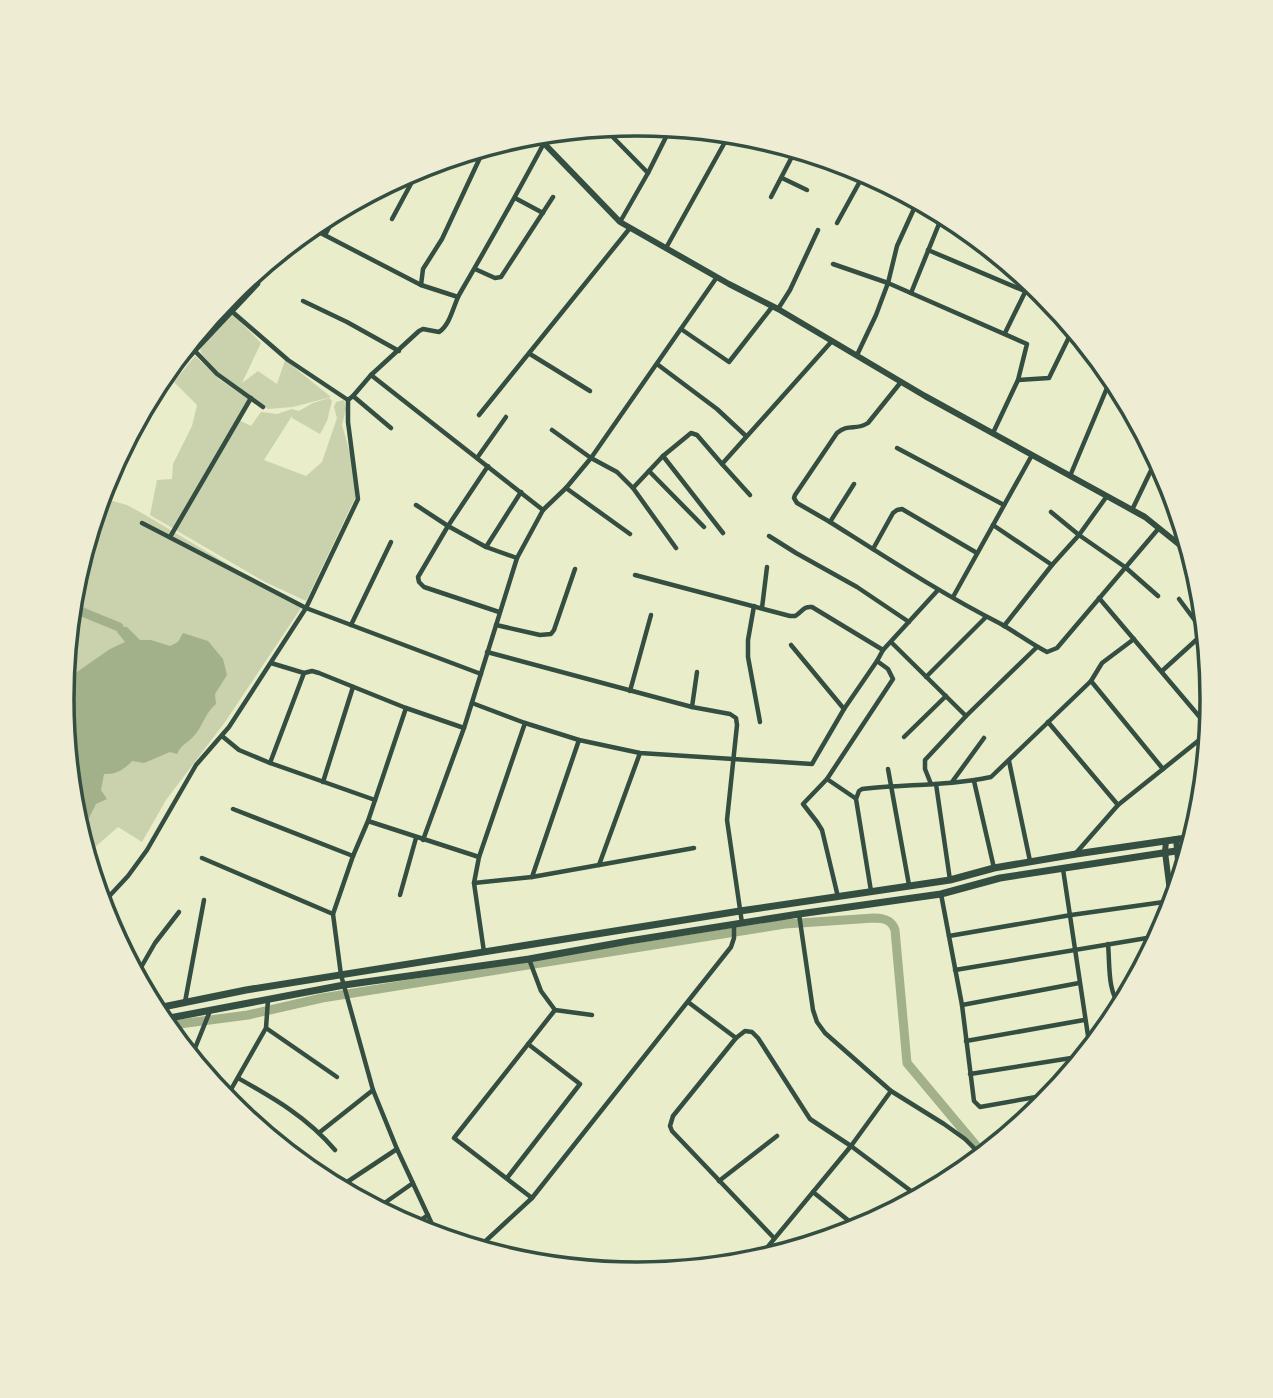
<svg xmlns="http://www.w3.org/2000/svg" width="1273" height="1398" font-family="'Asap Condensed',sans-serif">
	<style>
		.green { fill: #cad2ad }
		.water { fill: #a3b18a }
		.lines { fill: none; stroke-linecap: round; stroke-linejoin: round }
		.canal { stroke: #a3b18a; stroke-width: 9 }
		.minor { stroke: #344e41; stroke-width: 4.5 }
		.tertiary { stroke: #344e41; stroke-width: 6 }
		.secondary { stroke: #344e41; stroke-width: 7 }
		.rim { fill: none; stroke: #344e41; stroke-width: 3.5 }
	</style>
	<rect width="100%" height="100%" fill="#e9edc9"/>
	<g class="green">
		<polygon points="233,314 261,343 242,383 258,371 277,384 285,360 331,397 293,407 268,409 216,371 201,353 200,347"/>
		<polygon points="195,356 220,380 250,400 239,420 251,426 261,412 277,414 292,409 299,411 313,403 329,398 332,401 327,421 320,434 292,418 292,416 264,460 306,476 322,462 337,418 334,407 336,402 344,400 346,409 342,425 352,460 356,496 306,601 265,582 150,515 157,480 172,479 173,464 192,426 197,405 174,382"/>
		<polygon points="102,498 127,505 147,516 301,608 225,722 166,800 142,842 118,827 86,855 72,811 61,699 72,586 97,505"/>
	</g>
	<path class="water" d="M119 627H127L140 640H151L170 646 178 642 183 633 208 641 223 659 227 675 215 694 216 704C204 714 203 727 193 737 187 743 181 745 177 754L170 752 144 763 132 761C125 769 116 775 104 774L101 790 107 799 96 804 84 828 78 829 72 811 61 699 64 675 65 673 74 674 110 649 125 642 117 632Z"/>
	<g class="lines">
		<g class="canal">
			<polyline points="70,607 119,627"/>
			<path d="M164 1026 248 1015 322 998 785 924 874 918C884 918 892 920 895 930L907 1063 984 1155"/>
		</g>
		<g class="minor">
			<polyline points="603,127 648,173"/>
			<polyline points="842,163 917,202"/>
			<polyline points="782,178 807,190"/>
			<polyline points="771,197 796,149"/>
			<polyline points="515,198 543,213"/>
			<polyline points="392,219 420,167"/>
			<polyline points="620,222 648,173 671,127"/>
			<polyline points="837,223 864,174"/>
			<polyline points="309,227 421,285 458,297"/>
			<polyline points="325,235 339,209"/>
			<polyline points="666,248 730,133"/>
			<polyline points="928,250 1027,292"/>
			<polyline points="833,264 888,283 1027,344 1018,380 993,433"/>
			<polyline points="475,269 495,278 501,277 553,197"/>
			<polyline points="421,285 423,269 442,239 485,147"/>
			<polyline points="911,293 943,214"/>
			<polyline points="303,301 347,322 399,351"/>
			<path d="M221 302 288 360 348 400 353 396 371 375 419 331 423 329 439 332C450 325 453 307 459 295 488 245 517 194 544 143"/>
			<polyline points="778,309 790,290 818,230"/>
			<polyline points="681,329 729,362 772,307"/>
			<polyline points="1005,333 1030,282"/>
			<polyline points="194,350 217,374 263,407"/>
			<polyline points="530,354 590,391"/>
			<polyline points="857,355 876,315 888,283 897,246 918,200"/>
			<polyline points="657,364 717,409 746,436"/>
			<polyline points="371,375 543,510"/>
			<polyline points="1018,380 1049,378 1073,329"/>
			<polyline points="353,396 391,428"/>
			<polyline points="145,404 258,284"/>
			<polyline points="479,415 630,228"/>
			<polyline points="552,430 591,458 617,472 633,488 663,456 723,533"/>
			<polyline points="897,448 1004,505"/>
			<polyline points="663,456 691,433 697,435 722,464 832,341"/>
			<polyline points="477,458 506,417"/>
			<polyline points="722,464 750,495"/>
			<polyline points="488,466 448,526 418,577 419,582 424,587 499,612"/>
			<polyline points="649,471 704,527"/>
			<polyline points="1070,476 1112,376"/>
			<path d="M854 484 830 522C887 558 942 594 1001 624 1017 633 1031 644 1047 652L1057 648 1159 528"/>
			<polyline points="566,488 630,534"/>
			<polyline points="633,488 676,548"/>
			<polyline points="1107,496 1079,535 1125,567 1158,596"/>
			<polyline points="416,505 448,526 486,547 517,558"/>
			<polyline points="1132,510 1157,458"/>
			<path d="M830 522 797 503 794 498 795 495 837 433C849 423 856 431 868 423L901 382"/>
			<polyline points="142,523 306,608 481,674"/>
			<polyline points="993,525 1052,565"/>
			<polyline points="769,536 796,553 857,587 909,622"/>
			<polyline points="170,537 251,398"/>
			<polyline points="486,547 521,492"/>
			<polyline points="873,549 893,513 897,510 902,509 977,553"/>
			<polyline points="953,597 1032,455"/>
			<polyline points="1099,598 1209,728"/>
			<polyline points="1179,599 1205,634"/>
			<polyline points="754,606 748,640 748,657 760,722"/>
			<polyline points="762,608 767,567"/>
			<polyline points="351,625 391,542"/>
			<polyline points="496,625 540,635 551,634 554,630 575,569"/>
			<polyline points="1004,626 1052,565 1079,535 1051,512"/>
			<polyline points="891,642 966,716"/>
			<polyline points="791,645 844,709"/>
			<polyline points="883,650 938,590"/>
			<polyline points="487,652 692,707 730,714 736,718 737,725 727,820 742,923"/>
			<polyline points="271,663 304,673 312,671 319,673 406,708 464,728"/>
			<polyline points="1162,671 1205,632"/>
			<polyline points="926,677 986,617"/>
			<polyline points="1091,681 1163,769"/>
			<polyline points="630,691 651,615"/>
			<path d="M472 703 525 723 579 740 640 753 812 764 844 709 877 661 883 650 812 607C803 606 802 612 795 616H790L635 575"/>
			<polyline points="692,707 697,672"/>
			<polyline points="1048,722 1118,805"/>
			<polyline points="222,736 239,750 270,763 375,800"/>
			<polyline points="904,737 946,696"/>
			<polyline points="1009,761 1030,861"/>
			<polyline points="270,763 304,673"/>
			<polyline points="888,769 909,885"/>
			<polyline points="827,779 855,798"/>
			<polyline points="974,781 994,868"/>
			<polyline points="323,782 353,687"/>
			<polyline points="952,782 984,738"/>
			<polyline points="931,784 925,769 925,760 966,716 1037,647"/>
			<polyline points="936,784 950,880"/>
			<polyline points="233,809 353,856"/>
			<polyline points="368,821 479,857"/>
			<polyline points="423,840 464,728 517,558 543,510 566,488 591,458 717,277"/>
			<polyline points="1076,853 1118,805 1208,733"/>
			<polyline points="202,858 333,914 341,975 373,1090 397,1149 438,1237"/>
			<polyline points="599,865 640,753"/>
			<polyline points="1063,869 1090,1049"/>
			<polyline points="532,877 579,740"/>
			<polyline points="474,883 532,877 694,848"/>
			<path d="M871 891 856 799 859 791 862 789C905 784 949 786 991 777L1091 681 1102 663 1134 639"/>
			<polyline points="941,894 962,1005 974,1101 980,1107 1053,1094"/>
			<polyline points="400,895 416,838"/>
			<polyline points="838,897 822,830 817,822 803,804 827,779 893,679 888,669 877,661"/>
			<polyline points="101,905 128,876 147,850 196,765 229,727 306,608 358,499 348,422 348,400"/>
			<polyline points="333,914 353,856 368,821 406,708"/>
			<polyline points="799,914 813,1010 817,1022 825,1033 891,1091 944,1124 965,1139 982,1156"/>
			<polyline points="949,936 1071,915 1171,901"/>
			<path d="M1108 944C1110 964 1107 992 1121 1007"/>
			<polyline points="484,952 474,883 479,857 525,723"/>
			<polyline points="529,959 541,991 555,1010 592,1015"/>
			<polyline points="955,970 1159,936"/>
			<polyline points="136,976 155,943 179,912"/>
			<polyline points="185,1002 204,900"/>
			<polyline points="688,1002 736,1038"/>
			<polyline points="962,1005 1079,983"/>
			<polyline points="266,1028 337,1077"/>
			<polyline points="966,1041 1084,1020"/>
			<polyline points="191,1058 210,1011"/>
			<polyline points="970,1074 1084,1056"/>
			<path d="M238 1078C275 1099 307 1117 335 1150"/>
			<polyline points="225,1100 266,1028 268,1000"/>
			<polyline points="320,1132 373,1090"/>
			<polyline points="507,1178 580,1084 528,1044"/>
			<polyline points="719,1181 777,1136"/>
			<polyline points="338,1188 397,1149"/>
			<polyline points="813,1192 859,1229"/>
			<polyline points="532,1198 454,1138 555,1010"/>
			<polyline points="376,1209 413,1183"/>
			<polyline points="410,1227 428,1215"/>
			<polyline points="774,1238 672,1131 670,1126 673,1116 736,1038 745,1031 752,1032 758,1038 810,1119 851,1146 919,1197"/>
			<polyline points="477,1249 532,1198 731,947 734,938 734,925"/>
			<polyline points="756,1261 851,1146 891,1091"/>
		</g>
		<g class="tertiary">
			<polyline points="535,134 620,222 729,284 778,309 925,396 1145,517 1191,554"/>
			<polyline points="1176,839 1180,881"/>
			<polyline points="1166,841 1165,852 1172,907"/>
		</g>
		<g class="secondary">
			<polyline points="153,1009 246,990 740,911 950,880 994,868 1076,854 1193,837"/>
			<polyline points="159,1020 344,985 529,959 629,941 799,914 941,894 1000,878 1189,849"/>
		</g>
	</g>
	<path d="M0 0H1273V1398H0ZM74 699a563 563 0 1 1 1126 0a563 563 0 1 1-1126 0Z" fill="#eeecd3" fill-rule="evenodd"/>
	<path class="rim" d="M74 699a563 563 0 1 1 1126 0a563 563 0 1 1-1126 0Z"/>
</svg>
